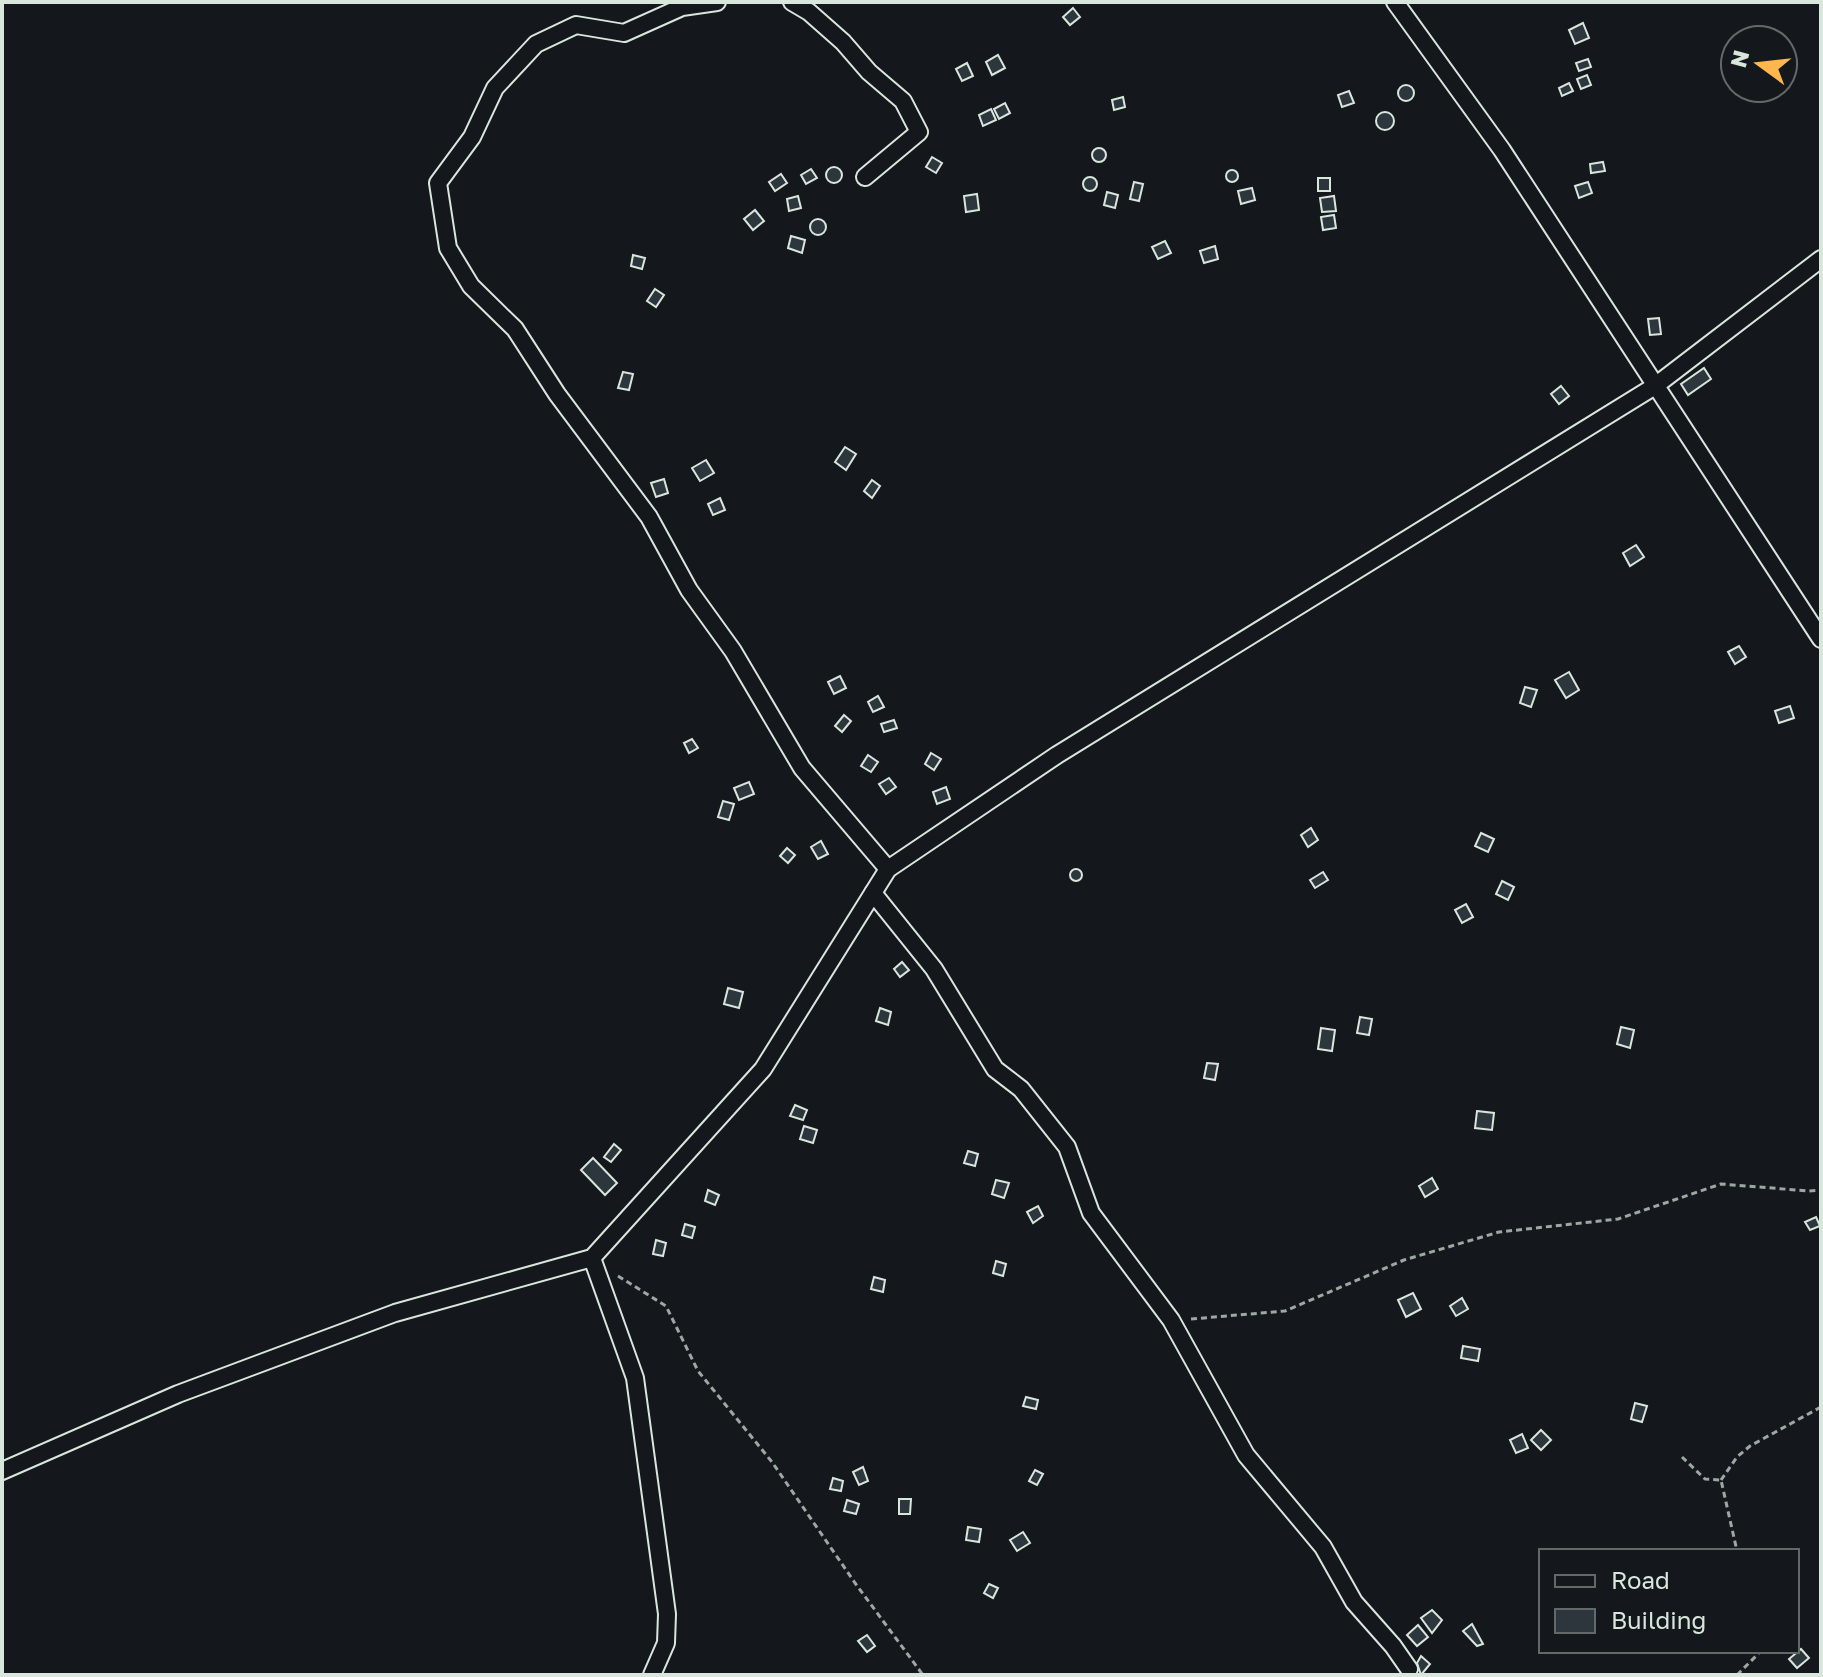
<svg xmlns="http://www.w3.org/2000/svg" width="1823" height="1677" font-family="'Golos Text',sans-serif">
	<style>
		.building { fill: #2c363c; stroke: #d8e6dc; stroke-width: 2 }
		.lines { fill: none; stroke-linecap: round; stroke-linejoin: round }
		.minor-casing { stroke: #d8e6dc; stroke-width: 20 }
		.path { stroke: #9da8a2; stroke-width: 3; stroke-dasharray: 6 4; stroke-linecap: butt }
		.minor { stroke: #14181c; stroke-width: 16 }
	</style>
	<rect width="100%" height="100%" fill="#14181c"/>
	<g class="building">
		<polygon points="1073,8 1080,17 1070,25 1063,17"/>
		<polygon points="1583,23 1589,38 1575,44 1569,30"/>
		<polygon points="998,55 1005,68 992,75 986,62"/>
		<polygon points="1588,59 1591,67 1579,71 1576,63"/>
		<polygon points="967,63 973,76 962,81 956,69"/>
		<polygon points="1587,75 1591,85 1581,89 1577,79"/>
		<polygon points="1569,83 1573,91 1562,96 1559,88"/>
		<circle cx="1406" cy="93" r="8"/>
		<polygon points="1349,91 1354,103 1342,107 1338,95"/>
		<polygon points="1123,97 1125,107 1114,110 1112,100"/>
		<polygon points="1005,103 1010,113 999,119 994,109"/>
		<polygon points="991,109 996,120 983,126 979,115"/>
		<circle cx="1385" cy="121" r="9"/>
		<circle cx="1099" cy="155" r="7"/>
		<polygon points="932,157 942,163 936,173 926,167"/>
		<polygon points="1603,162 1605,171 1591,173 1590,164"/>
		<circle cx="834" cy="175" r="8"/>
		<polygon points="811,169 817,178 806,184 801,175"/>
		<circle cx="1232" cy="176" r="6"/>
		<polygon points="781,174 787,183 775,191 769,182"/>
		<circle cx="1090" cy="184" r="7"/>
		<rect x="1318" y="178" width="12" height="13"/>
		<polygon points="1134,182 1143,184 1139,201 1130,199"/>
		<polygon points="1588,182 1592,193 1579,198 1575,186"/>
		<polygon points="1252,188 1255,200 1241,204 1238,191"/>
		<polygon points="1107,192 1118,195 1115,208 1104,205"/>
		<polygon points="977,194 979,210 966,212 964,196"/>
		<polygon points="798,196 801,208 789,211 787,199"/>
		<polygon points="1334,196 1336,211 1322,212 1320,198"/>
		<polygon points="755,210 764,221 753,230 744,219"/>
		<polygon points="1334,215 1336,228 1323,230 1321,217"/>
		<circle cx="818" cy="227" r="8"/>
		<polygon points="791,236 805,240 802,253 788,248"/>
		<polygon points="1165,241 1171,253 1158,259 1152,247"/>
		<polygon points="1215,246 1218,259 1204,263 1200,251"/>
		<polygon points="633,255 645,258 642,269 631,266"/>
		<polygon points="655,289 664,295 656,307 647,301"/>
		<polygon points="1659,318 1661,334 1650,335 1648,319"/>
		<polygon points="1704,368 1711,379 1688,395 1681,384"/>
		<polygon points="623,372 633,374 629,390 618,388"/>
		<polygon points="1561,386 1569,396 1559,404 1551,394"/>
		<polygon points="845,447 856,454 846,470 835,462"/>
		<polygon points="706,460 714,473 700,481 692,468"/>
		<polygon points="664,479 668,493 656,497 651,483"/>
		<polygon points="872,480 880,486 872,498 864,491"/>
		<polygon points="720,498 725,510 713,515 708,504"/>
		<polygon points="1636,545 1644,557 1630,566 1623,553"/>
		<polygon points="1739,646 1746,657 1735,664 1728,652"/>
		<polygon points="1569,672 1579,690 1566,698 1555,680"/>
		<polygon points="840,676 846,688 834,694 828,682"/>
		<polygon points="1525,687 1537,690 1531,707 1520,703"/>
		<polygon points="878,696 884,707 873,712 868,702"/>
		<polygon points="1790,706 1794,718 1779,723 1775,711"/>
		<polygon points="844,715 851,721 842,732 835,726"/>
		<polygon points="894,720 897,728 884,732 881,724"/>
		<polygon points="692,739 698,748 689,753 684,743"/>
		<polygon points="931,753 941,759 934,770 925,764"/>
		<polygon points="868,755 878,762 871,772 861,766"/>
		<polygon points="889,778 896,787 886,794 879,784"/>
		<polygon points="749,782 754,794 739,800 734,788"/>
		<polygon points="946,787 950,799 937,804 933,792"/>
		<polygon points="723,801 734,804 729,820 718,817"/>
		<polygon points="1311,828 1318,840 1308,847 1301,835"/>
		<polygon points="1481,833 1494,839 1488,852 1475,846"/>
		<polygon points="821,841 828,854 818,859 811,847"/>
		<polygon points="787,848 795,855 788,863 780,856"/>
		<circle cx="1076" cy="875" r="6"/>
		<polygon points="1323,872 1328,880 1315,888 1310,880"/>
		<polygon points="1502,881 1514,887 1508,900 1496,894"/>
		<polygon points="1466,904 1473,917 1462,923 1455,910"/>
		<polygon points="902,962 909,970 900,977 894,969"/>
		<polygon points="728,988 743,992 739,1008 724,1004"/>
		<polygon points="880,1008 891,1012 888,1025 876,1021"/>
		<polygon points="1360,1017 1372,1019 1369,1035 1357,1033"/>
		<polygon points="1621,1027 1634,1030 1630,1048 1617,1044"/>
		<polygon points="1321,1028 1335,1030 1332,1051 1318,1049"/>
		<polygon points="1207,1063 1218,1064 1215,1080 1204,1078"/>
		<polygon points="795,1105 807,1110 803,1120 790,1116"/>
		<polygon points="1477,1111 1494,1113 1492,1130 1475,1128"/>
		<polygon points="804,1126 817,1130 813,1143 800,1139"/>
		<polygon points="614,1144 621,1150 611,1162 604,1157"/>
		<polygon points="968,1151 978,1154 975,1166 964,1163"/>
		<polygon points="593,1158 617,1183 605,1195 581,1170"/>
		<polygon points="1432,1178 1438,1189 1425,1197 1419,1186"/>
		<polygon points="996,1180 1009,1183 1004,1198 992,1194"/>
		<polygon points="708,1190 719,1195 715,1205 705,1201"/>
		<polygon points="1038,1206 1043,1216 1033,1223 1027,1212"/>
		<polygon points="1816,1217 1820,1226 1810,1230 1805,1222"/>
		<polygon points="685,1224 695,1227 692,1238 682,1235"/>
		<polygon points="656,1240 666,1243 663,1256 653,1254"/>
		<polygon points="996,1261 1006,1264 1003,1276 993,1273"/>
		<polygon points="874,1277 885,1280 883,1292 871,1289"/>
		<polygon points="1413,1293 1421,1309 1406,1317 1398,1300"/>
		<polygon points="1462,1298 1468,1309 1456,1316 1450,1306"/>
		<polygon points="1463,1346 1480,1349 1478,1361 1461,1358"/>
		<polygon points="1026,1397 1038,1400 1036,1409 1023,1406"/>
		<polygon points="1635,1403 1647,1406 1642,1422 1631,1419"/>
		<polygon points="1541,1430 1551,1440 1541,1450 1531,1440"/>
		<polygon points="1522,1434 1528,1448 1516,1453 1510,1440"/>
		<polygon points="863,1467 868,1481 859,1485 853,1472"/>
		<polygon points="1035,1470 1043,1474 1037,1485 1029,1481"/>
		<polygon points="833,1478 843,1481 841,1491 830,1489"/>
		<polygon points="899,1499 911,1499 910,1514 899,1514"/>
		<polygon points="847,1500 859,1504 856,1514 844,1511"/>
		<polygon points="968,1527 981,1529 979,1542 966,1540"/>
		<polygon points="1023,1532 1030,1543 1017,1551 1010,1540"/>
		<polygon points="989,1584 998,1588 993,1598 984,1593"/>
		<polygon points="1432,1610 1442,1620 1432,1633 1421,1618"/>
		<polygon points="1472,1624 1483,1644 1477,1646 1463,1631"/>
		<polygon points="1418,1625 1428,1637 1417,1646 1407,1635"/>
		<polygon points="867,1635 875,1646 867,1652 858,1641"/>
		<polygon points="1801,1649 1809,1658 1797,1668 1789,1659"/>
		<polygon points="1421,1656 1430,1664 1421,1675 1417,1663"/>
	</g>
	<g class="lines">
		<g class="minor-casing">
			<g id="minor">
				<polyline points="717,2 682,7 624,33 576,25 536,44 495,88 472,137 438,183 448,248 471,286 515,329 557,394 649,517 689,590 733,651 802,768 888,869"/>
				<polyline points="792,2 809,12 843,42 869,72 903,101 919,132 865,177"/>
				<polyline points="1395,2 1502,150 1821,639"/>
				<polyline points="873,893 934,969 995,1069 1021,1089 1067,1147 1091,1213 1171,1320 1246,1455 1323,1547 1354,1602 1393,1646 1409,1669"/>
				<polyline points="592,1258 635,1378 667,1614 666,1643 652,1675"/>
				<polyline points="2,1471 178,1394 395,1313 592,1258 763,1069 888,869 1057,755 1655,386 1821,259"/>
			</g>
		</g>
		<g class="path">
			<polyline points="618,1276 666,1306 698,1371 772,1462 855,1583 923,1675"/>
			<polyline points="1191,1319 1285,1311 1404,1260 1499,1232 1618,1219 1721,1184 1809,1191 1821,1190"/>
			<polyline points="1682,1457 1705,1479 1721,1480 1737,1551"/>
			<polyline points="1721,1480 1737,1457 1750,1446 1821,1407"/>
			<polyline points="1737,1675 1761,1651"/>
		</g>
		<use href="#minor" class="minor"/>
	</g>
	<rect width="1823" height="1677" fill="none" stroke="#d8e6dc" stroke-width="8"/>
	<rect x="1539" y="1549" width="260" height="104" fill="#14181c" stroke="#626a69" stroke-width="2"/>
	<rect x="1555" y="1575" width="40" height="12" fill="#14181c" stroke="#626a69" stroke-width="2"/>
	<text x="1611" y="1589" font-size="24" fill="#d8e6dc">Road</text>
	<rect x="1555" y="1609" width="40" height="24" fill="#2c363c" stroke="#626a69" stroke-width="2"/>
	<text x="1611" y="1629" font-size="24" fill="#d8e6dc">Building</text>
	<g transform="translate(1759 64) rotate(285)"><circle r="38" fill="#14181c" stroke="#626a69" stroke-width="2"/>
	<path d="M0-6L14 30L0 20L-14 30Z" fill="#ffb74d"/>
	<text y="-12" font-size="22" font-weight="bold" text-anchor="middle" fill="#d8e6dc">N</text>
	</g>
</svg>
